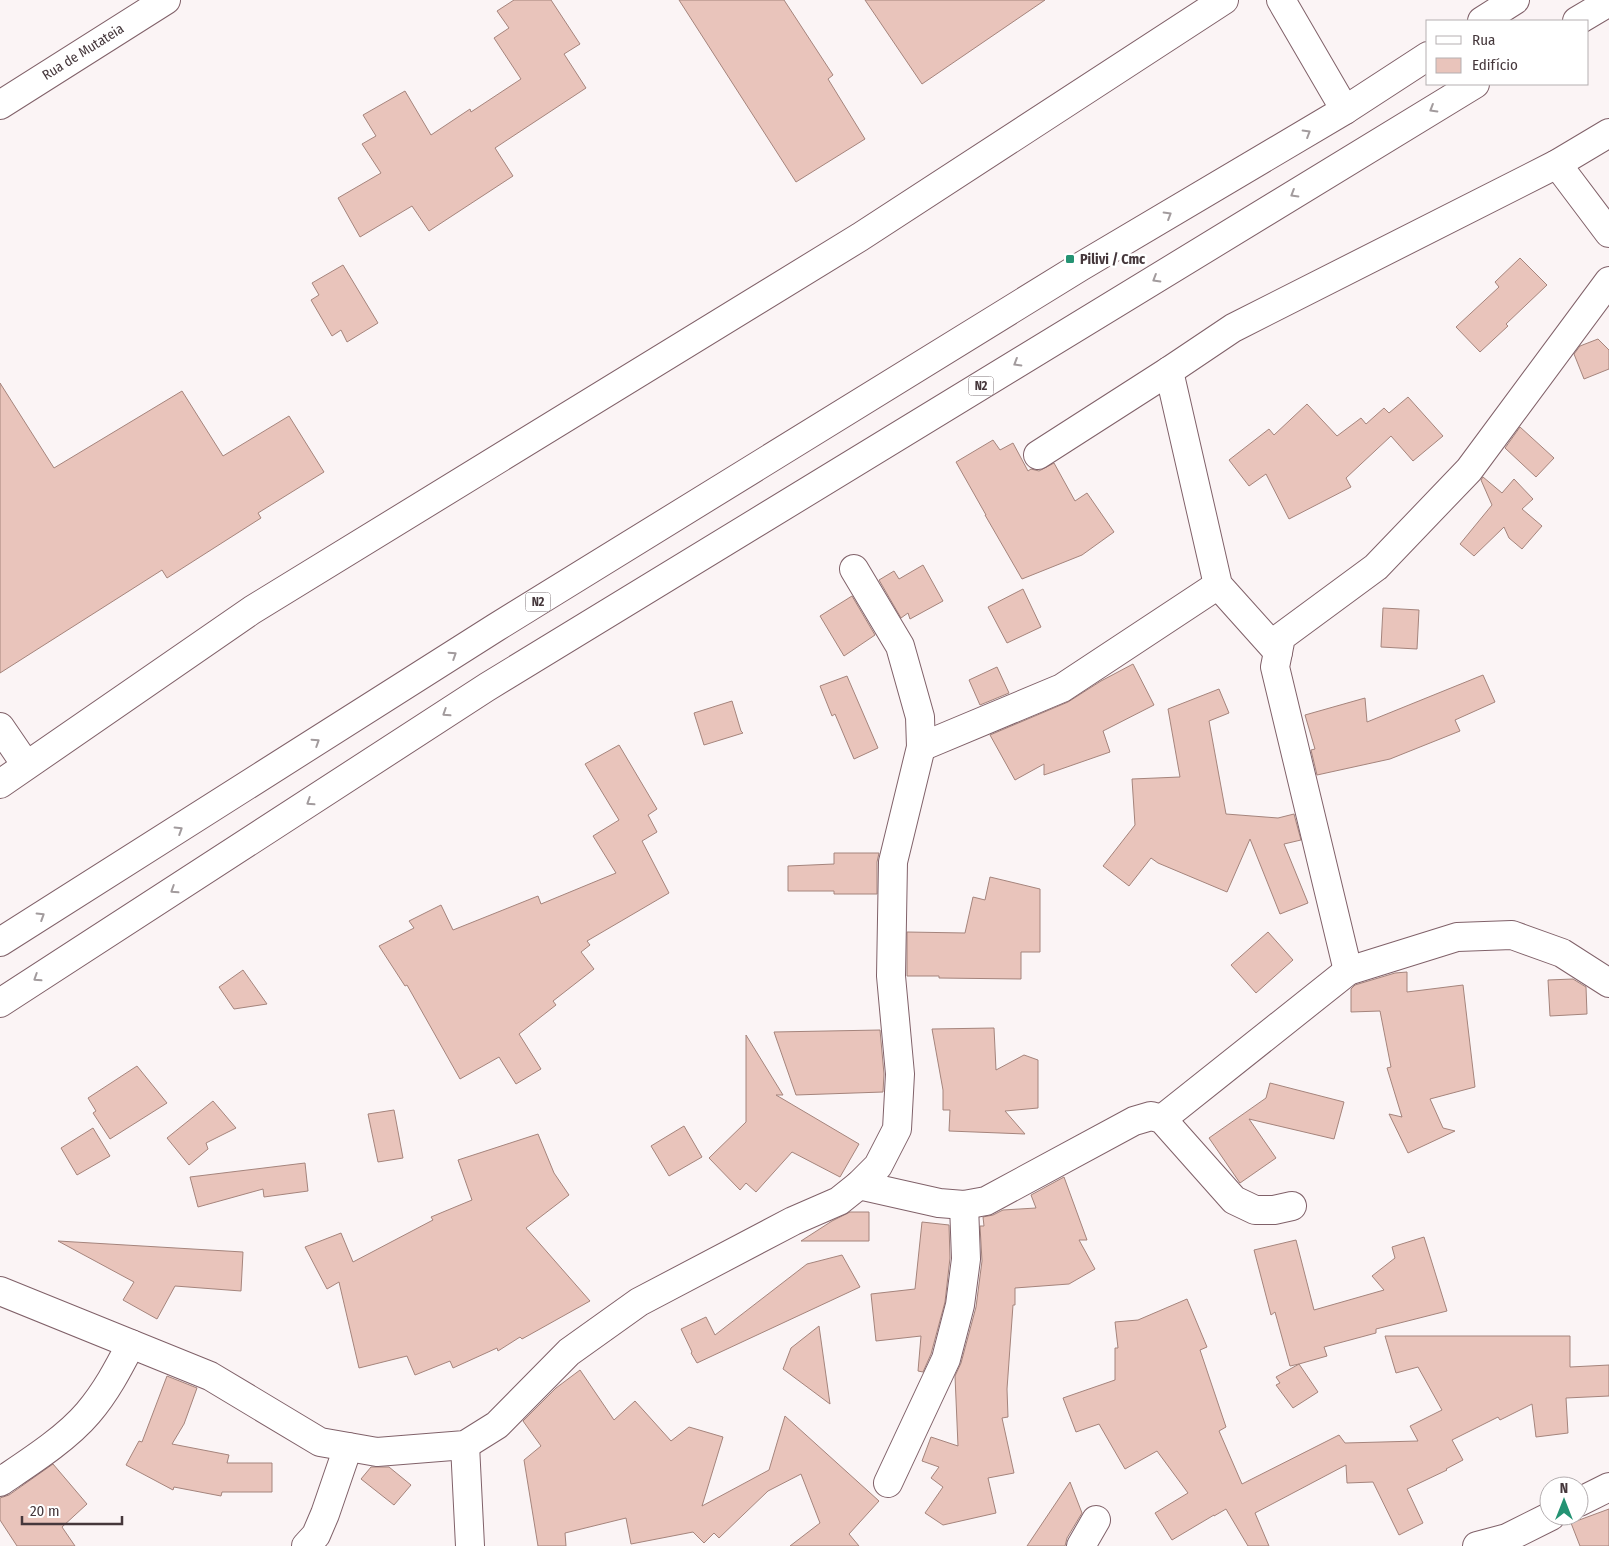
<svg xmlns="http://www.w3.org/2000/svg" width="1609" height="1546" font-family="'Fira Sans Condensed',sans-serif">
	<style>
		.building { fill: #e9c4bb; stroke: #a5847c }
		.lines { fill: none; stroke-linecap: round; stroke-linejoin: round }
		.minor-casing { stroke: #806169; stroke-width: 30 }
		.highway-casing { stroke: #806169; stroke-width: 30 }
		.minor { stroke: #fff; stroke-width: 28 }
		.highway { stroke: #fff; stroke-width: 28 }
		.oneway { stroke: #a29b9d }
		.poi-dot { fill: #249373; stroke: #fff; stroke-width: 2 }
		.labels { text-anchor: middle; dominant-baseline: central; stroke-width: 5; stroke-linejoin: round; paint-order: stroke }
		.shield { fill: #fff; stroke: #7d7376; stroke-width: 1 }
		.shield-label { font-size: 12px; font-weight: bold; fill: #45373b }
		.street-label { font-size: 14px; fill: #45373b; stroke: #fff }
		.poi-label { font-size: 14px; font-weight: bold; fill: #45373b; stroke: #fff; text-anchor: start }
	</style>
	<rect width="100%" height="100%" fill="#fbf4f5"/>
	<g class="building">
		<polygon points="514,0 551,0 580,44 564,54 586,88 495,148 513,176 429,231 412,206 360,237 338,198 381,173 362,144 376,136 363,115 405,91 431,135 470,109 471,112 521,79 494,38 509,28 497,11"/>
		<polygon points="679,0 784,0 833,75 828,79 865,139 796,182"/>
		<polygon points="865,0 1045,0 922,84"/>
		<polygon points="1520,258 1547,285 1506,324 1508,326 1480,352 1456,327 1499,287 1495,282"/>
		<polygon points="343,265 378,323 347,342 341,330 332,336 311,300 319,295 312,283"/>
		<polygon points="1598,339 1609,350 1609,369 1584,379 1574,354 1580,346"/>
		<polygon points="0,383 54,468 182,391 223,456 289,416 324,472 258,513 261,518 167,578 162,570 0,673"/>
		<polygon points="1408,397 1443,436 1413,461 1391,436 1346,478 1351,487 1289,519 1266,474 1249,486 1229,460 1269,429 1274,435 1307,404 1337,436 1361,418 1366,424 1384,408 1389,413"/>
		<polygon points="1520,427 1554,458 1536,477 1505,448"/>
		<polygon points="993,440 1000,450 1013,443 1028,471 1031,469 1039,471 1054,463 1075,501 1087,493 1114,532 1082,555 1022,579 985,515 986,515 956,462"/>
		<polygon points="1483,477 1502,493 1514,479 1533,499 1522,509 1542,526 1522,549 1509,538 1504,527 1474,556 1460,544 1492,505 1481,480"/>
		<polygon points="923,565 943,601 910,619 908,613 901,618 879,580 894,571 899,579"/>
		<polygon points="1023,589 1041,627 1007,643 988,607"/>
		<polygon points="852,596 875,635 844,656 820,616"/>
		<polygon points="1383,608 1419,610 1417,649 1381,647"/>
		<polygon points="1133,664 1154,705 1103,731 1110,752 1044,775 1044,764 1015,780 990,735 1068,702 1101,681"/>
		<polygon points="997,667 1009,693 980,705 969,680"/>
		<polygon points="1483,675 1495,702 1455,720 1460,731 1390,759 1317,775 1311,750 1315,749 1305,715 1365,698 1367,722"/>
		<polygon points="847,676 878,748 854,759 835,714 832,716 820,686"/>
		<polygon points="1219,689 1229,713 1209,721 1226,814 1278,818 1294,814 1301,840 1284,844 1308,903 1280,914 1250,839 1227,892 1158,863 1151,858 1129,886 1103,866 1135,825 1132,779 1180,777 1168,709"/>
		<polygon points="732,701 741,731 743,733 704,745 694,713"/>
		<polygon points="619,745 657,809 648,815 657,832 642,841 669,893 587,941 590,945 581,952 594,969 553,1001 556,1005 519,1034 541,1069 516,1084 499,1057 460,1079 407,985 405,986 379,946 414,928 409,921 441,905 453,930 538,896 541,904 616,873 593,836 619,820 585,764"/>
		<polygon points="834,853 879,853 877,862 877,894 834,894 834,891 788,891 788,866 834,864"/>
		<polygon points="990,877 1040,889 1040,952 1021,952 1021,979 939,978 939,976 907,976 907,932 965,933 973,897 985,900"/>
		<polygon points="1268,932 1293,960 1256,993 1231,965"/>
		<polygon points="243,970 267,1004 234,1009 219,987"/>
		<polygon points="1407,972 1407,992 1463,985 1475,1087 1430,1099 1443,1128 1455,1131 1408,1153 1389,1114 1402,1117 1387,1068 1391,1067 1380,1011 1351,1012 1351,989 1355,985 1395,973"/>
		<polygon points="1573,979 1586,987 1587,1014 1550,1016 1548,980"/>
		<polygon points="994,1028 996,1070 1024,1055 1038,1060 1038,1108 1005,1111 1025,1134 949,1131 950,1110 943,1110 943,1090 932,1029"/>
		<polygon points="880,1030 884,1074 883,1092 796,1095 774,1032"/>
		<polygon points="746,1035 783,1095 776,1095 859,1144 840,1177 792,1152 756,1192 746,1183 740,1190 709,1158 746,1122"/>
		<polygon points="137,1066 167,1103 110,1139 93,1113 96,1111 88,1098"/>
		<polygon points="1270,1083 1344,1102 1334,1139 1249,1119 1276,1158 1240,1183 1209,1138 1266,1098"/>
		<polygon points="213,1101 236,1128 206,1143 208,1149 189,1165 167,1138"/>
		<polygon points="394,1110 403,1158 378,1162 368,1114"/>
		<polygon points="684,1126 702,1157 669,1176 651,1146"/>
		<polygon points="93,1128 110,1156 77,1175 61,1148"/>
		<polygon points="538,1134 554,1173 569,1195 526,1228 590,1301 522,1339 520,1337 498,1351 497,1348 453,1368 450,1361 415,1375 407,1356 359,1368 339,1282 327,1289 305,1247 341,1233 353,1262 433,1220 431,1217 472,1200 458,1160"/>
		<polygon points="305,1163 308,1191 264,1197 263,1189 198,1207 190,1177"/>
		<polygon points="1064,1177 1087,1240 1079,1240 1095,1269 1069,1284 1015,1288 1015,1305 1013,1305 1007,1389 1008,1417 1002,1418 1014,1473 988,1478 996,1513 943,1525 925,1513 943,1487 931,1478 939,1467 922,1461 931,1437 958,1446 955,1376 961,1363 976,1307 982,1261 980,1226 984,1226 983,1217 993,1215 1003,1210 1036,1208 1031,1195"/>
		<polygon points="850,1212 869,1212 869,1241 801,1241 832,1221"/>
		<polygon points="922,1222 949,1225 950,1258 945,1302 931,1354 923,1372 918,1371 921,1336 876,1341 871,1294 915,1289"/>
		<polygon points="1424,1237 1447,1311 1376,1329 1376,1333 1324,1347 1327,1356 1299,1364 1318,1392 1293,1408 1276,1385 1280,1383 1276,1377 1299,1364 1290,1366 1275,1312 1271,1315 1254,1250 1296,1240 1314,1310 1384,1290 1372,1276 1395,1258 1392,1247"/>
		<polygon points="58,1241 243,1252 241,1291 175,1286 157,1319 123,1300 134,1282"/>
		<polygon points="842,1255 860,1287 697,1363 691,1353 692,1352 681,1329 706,1317 715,1335 807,1264"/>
		<polygon points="1187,1299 1207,1347 1200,1350 1226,1427 1219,1431 1242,1484 1339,1435 1345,1443 1418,1441 1410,1426 1442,1410 1418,1367 1396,1373 1385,1336 1570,1336 1570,1367 1609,1365 1609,1396 1566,1398 1568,1433 1536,1437 1532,1404 1500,1420 1498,1417 1452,1440 1463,1460 1446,1469 1447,1470 1407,1489 1423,1523 1399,1535 1373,1482 1347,1483 1346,1465 1255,1513 1269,1546 1248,1546 1226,1509 1214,1516 1214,1515 1172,1540 1155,1513 1188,1493 1157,1451 1125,1469 1099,1424 1076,1432 1063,1398 1115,1380 1115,1348 1118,1348 1115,1322 1138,1320"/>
		<polygon points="819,1326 830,1404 783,1369 791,1348"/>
		<polygon points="580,1370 614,1420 635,1401 671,1441 689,1427 723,1437 702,1506 769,1470 785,1416 879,1501 849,1534 859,1546 790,1546 820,1523 801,1474 768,1491 719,1538 714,1533 704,1543 693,1532 631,1544 626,1518 565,1533 566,1546 538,1546 524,1460 541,1446 523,1421 556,1388"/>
		<polygon points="167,1376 197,1388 184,1424 172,1444 229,1455 227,1463 272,1463 272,1492 222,1492 221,1496 174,1487 173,1490 126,1465 139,1441 142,1442"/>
		<polygon points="53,1464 87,1504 62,1527 75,1546 17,1546 0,1520 0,1498 9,1495"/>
		<polygon points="371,1467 389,1467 411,1485 394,1505 361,1479"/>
		<polygon points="1070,1482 1082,1513 1067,1538 1065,1546 1027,1546"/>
		<polygon points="1609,1509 1609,1546 1580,1546 1571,1523"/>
	</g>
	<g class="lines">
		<g class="minor-casing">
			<g id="minor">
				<polyline points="1281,0 1345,110"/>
				<polyline points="0,105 166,0"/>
				<polyline points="1557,164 1609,233"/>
				<polyline points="1169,371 1218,585 1278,652"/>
				<polyline points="1038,455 1169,371 1233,328 1557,164 1609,133"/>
				<polyline points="0,727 26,765"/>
				<polyline points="921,747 1062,688 1218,585"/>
				<polyline points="0,784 252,610 860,237 1224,0"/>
				<polyline points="1348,971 1275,667 1281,637 1376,567 1469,470 1609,281"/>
				<polyline points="1162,1119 1348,971 1457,937 1512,935 1562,953 1609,983"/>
				<polyline points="859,1185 939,1203 964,1205 986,1201 1134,1121 1151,1116 1162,1119 1234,1200 1255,1210 1274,1210 1292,1206"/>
				<polyline points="0,1291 210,1376 320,1442 377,1452 465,1445 497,1425 569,1352 639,1302 793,1221 839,1201 859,1185 878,1166 897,1129 900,1074 891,976 893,862 921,747 920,717 900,646 854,569"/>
				<polyline points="465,1445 470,1546"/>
				<path d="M0 1482C28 1463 66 1439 88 1413 106 1392 118 1369 131 1344"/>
				<polyline points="888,1483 946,1359 960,1305 966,1259 964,1205"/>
				<polyline points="1579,1502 1609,1487"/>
				<polyline points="306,1546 316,1535 325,1514 348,1447"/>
				<polyline points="1081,1546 1096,1520"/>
				<polyline points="1477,1546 1507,1538 1551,1516"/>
			</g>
		</g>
		<g class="highway-casing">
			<g id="highway">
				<polyline points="1482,21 1515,0"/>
				<polyline points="1577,21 1609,2"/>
				<polyline points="0,942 495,628 1080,267 1345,110 1428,56"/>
				<polyline points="0,1003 487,687 1475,84"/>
			</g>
		</g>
		<use href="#minor" class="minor"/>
		<use href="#highway" class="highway"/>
	</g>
	<defs><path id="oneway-chevron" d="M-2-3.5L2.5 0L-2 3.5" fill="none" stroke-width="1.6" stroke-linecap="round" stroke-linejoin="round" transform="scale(1.25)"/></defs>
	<g class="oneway">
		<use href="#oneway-chevron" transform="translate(1433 109) rotate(149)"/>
		<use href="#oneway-chevron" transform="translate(1307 133) rotate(-31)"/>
		<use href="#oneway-chevron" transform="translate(1294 194) rotate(149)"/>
		<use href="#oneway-chevron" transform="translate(1168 215) rotate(-31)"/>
		<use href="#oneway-chevron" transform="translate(1156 279) rotate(149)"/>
		<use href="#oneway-chevron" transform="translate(1017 363) rotate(149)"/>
		<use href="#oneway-chevron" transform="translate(453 655) rotate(-33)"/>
		<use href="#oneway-chevron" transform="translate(446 713) rotate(147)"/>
		<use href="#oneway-chevron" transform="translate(316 742) rotate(-33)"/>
		<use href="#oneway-chevron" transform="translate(310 802) rotate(147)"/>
		<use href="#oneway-chevron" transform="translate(179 830) rotate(-32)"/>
		<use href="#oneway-chevron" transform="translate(174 890) rotate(147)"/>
		<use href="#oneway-chevron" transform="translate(41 916) rotate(-32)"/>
		<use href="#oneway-chevron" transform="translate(37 978) rotate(147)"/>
	</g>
	<rect class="poi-dot" x="1065" y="254" width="10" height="10" rx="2.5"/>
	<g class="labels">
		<g class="shield">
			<rect x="968.5" y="376.5" width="25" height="19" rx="4"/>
			<rect x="525.5" y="592.5" width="25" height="19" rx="4"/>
		</g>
		<g class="shield-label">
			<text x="981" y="386">N2</text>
			<text x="538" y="602">N2</text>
		</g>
		<g class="street-label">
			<text transform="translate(83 52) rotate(-32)">Rua de Mutateia</text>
		</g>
		<g class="poi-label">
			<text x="1080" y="259">Pilivi / Cmc</text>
		</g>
	</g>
	<rect x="1426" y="20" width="162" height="65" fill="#ffffff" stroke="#b5afb1"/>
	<rect x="1436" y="36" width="25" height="8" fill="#ffffff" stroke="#b5afb1"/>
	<text x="1472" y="45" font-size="15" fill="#45373b">Rua</text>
	<rect x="1436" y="58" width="25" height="15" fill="#e9c4bb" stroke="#b5afb1"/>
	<text x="1472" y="70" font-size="15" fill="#45373b">Edifício</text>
	<g transform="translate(1564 1501)"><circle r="24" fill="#ffffff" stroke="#b5afb1"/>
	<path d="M0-4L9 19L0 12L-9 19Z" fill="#249373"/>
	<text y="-8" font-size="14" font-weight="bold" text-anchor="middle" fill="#45373b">N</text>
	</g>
	<path d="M22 1516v8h100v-8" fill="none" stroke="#45373b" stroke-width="2.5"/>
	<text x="30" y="1516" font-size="15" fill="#45373b" stroke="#ffffff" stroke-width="4" paint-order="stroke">20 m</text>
</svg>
